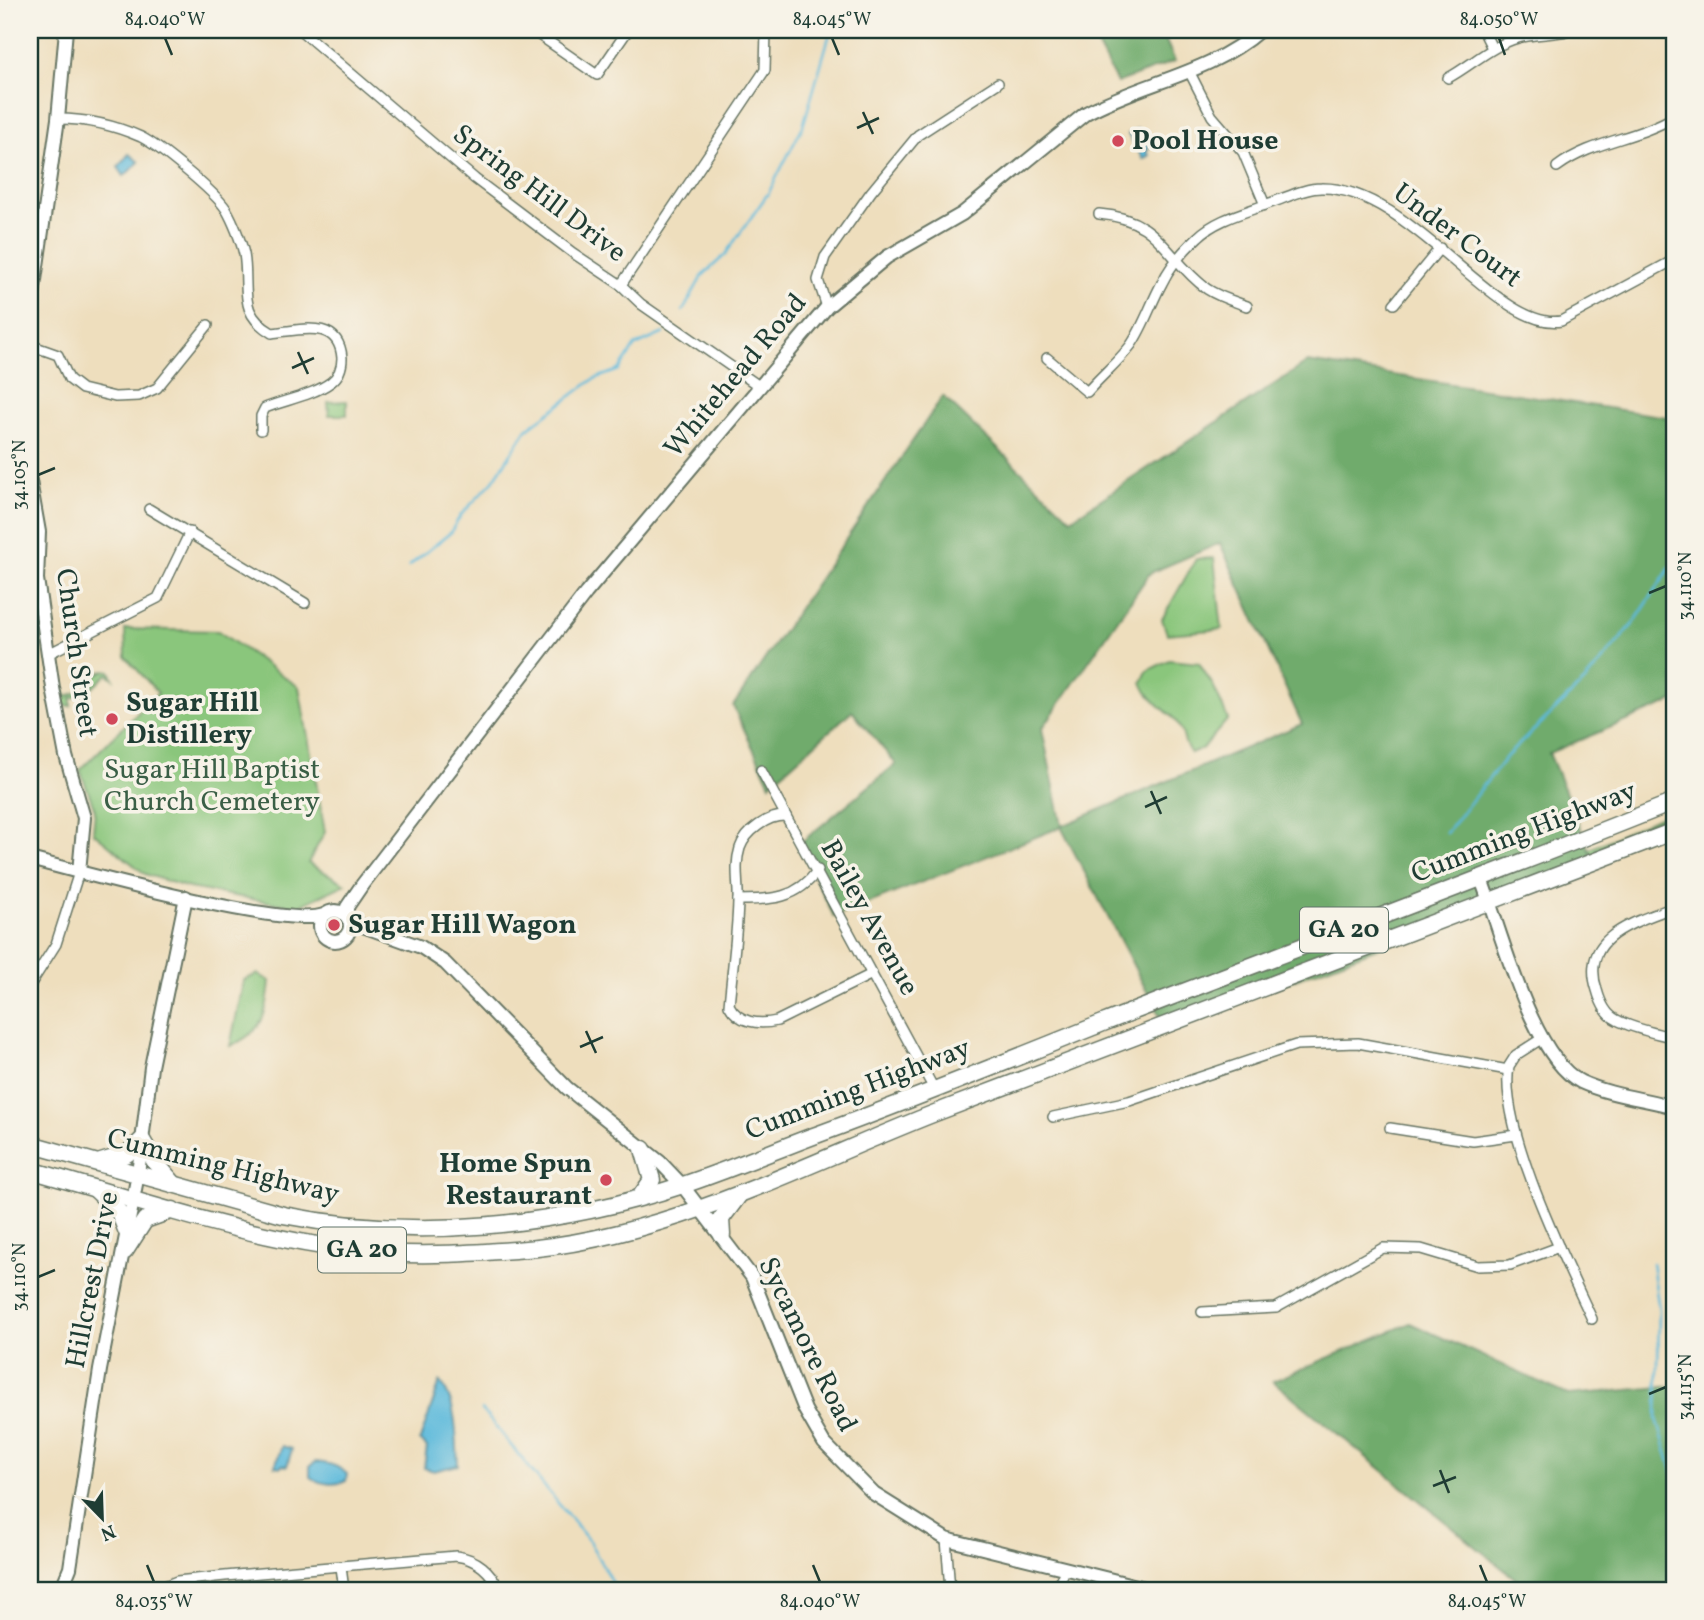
<svg xmlns="http://www.w3.org/2000/svg" width="1704" height="1620" font-family="Vollkorn,serif">
	<style>
		.green { fill: #8ac67c; stroke: #548258; stroke-width: 2 }
		.forest { fill: #6fab6c; stroke: #477450; stroke-width: 2; fill-rule: evenodd }
		.water { fill: #5dbadb; stroke: #3e7c88; stroke-width: 2 }
		.lines { fill: none; stroke-linecap: round; stroke-linejoin: round }
		.stream { stroke: #5dbadb; stroke-width: 2.5 }
		.street-casing { stroke: #677564; stroke-width: 12 }
		.secondary-casing { stroke: #677564; stroke-width: 16 }
		.highway-casing { stroke: #677564; stroke-width: 19 }
		.street { stroke: #fff; stroke-width: 9 }
		.secondary { stroke: #fff; stroke-width: 12 }
		.highway { stroke: #fff; stroke-width: 16 }
		.ticks { fill: none; stroke: #1f3d34; stroke-width: 2.5 }
		.poi-dot { fill: #d1495b; stroke: #f7f3e8; stroke-width: 2.5 }
		.labels { text-anchor: middle; dominant-baseline: central; stroke-width: 7; stroke-linejoin: round; paint-order: stroke }
		.shield { fill: #f7f3e8; stroke: #60746a; stroke-width: 2 }
		.shield-label { font-size: 26px; font-weight: bold; fill: #1f3d34 }
		.poi-label { font-size: 28px; font-weight: bold; fill: #1f3d34; stroke: #f7f3e8; text-anchor: start }
		.street-label { font-size: 28px; fill: #1f3d34; stroke: #f7f3e8 }
		.park-label { font-size: 28px; fill: #3a5f46; stroke: #f7f3e8 }
		.neatline { fill: none; stroke: #1f3d34; stroke-width: 2.5 }
		.ticks-label { font-size: 18px; text-anchor: middle; fill: #1f3d34 }
	</style>
	<rect width="100%" height="100%" fill="#f7f3e8"/>
	<filter id="ink" filterUnits="userSpaceOnUse"><feTurbulence type="fractalNoise" baseFrequency=".0143" numOctaves="2"/><feDisplacementMap in="SourceGraphic" scale="14" xChannelSelector="R" yChannelSelector="G"/><feConvolveMatrix kernelMatrix="1 2 1 2 8 2 1 2 1" color-interpolation-filters="sRGB"/></filter>
	<filter id="wash" filterUnits="userSpaceOnUse"><feTurbulence type="fractalNoise" baseFrequency=".00686" numOctaves="4" result="noise"/><feDisplacementMap in="SourceGraphic" scale="28" xChannelSelector="R" yChannelSelector="G"/><feGaussianBlur stdDeviation="1.57" result="paint"/><feColorMatrix in="noise" values="0 0 0 0 0 0 0 0 0 0 0 0 0 0 0 0 0 1.4 0 .05"/><feComposite in="paint" operator="in"/></filter>
	<g filter="url(#wash)">
		<rect width="100%" height="100%" fill="#eedebd"/>
		<g class="green">
			<polygon points="347,401 347,415 329,415 328,402"/>
			<polygon points="1214,558 1222,629 1167,634 1162,619 1196,559"/>
			<polygon points="125,629 218,631 299,687 325,832 308,863 346,884 297,907 189,888 145,874 93,832 95,810 80,770 158,693 126,657"/>
			<path d="M1169 660 1199 663 1214 687 1228 719 1203 748 1191 753C1183 744 1185 737 1180 728 1172 710 1150 705 1142 682L1147 671Z"/>
			<polygon points="105,670 110,671 113,678 107,674 84,696 86,703 83,703 81,696 71,698 71,706 63,705 62,692 65,690 66,697 92,686 92,677"/>
			<polygon points="1674,810 1674,823 1515,884"/>
			<path d="M258 974 270 981C267 1015 263 1032 230 1046L244 980Z"/>
		</g>
		<g class="forest">
			<polygon points="1089,30 1161,30 1175,61 1117,83"/>
			<path d="M1308 362 1674 418V701L1549 753 1596 865 1166 1028 1061 827 834 917 799 844 896 764 852 711 770 784 733 706 943 396 1071 519ZM1220 543 1302 724 1062 826 1042 729 1150 573Z"/>
			<polygon points="1410,1323 1568,1395 1674,1386 1674,1590 1529,1590 1273,1381"/>
		</g>
		<g class="water">
			<polygon points="1137,129 1149,149 1146,151 1149,155 1143,159 1128,134"/>
			<polygon points="129,154 139,162 124,176 118,167"/>
			<path d="M440 1382C458 1403 456 1439 458 1465L434 1471 424 1468 427 1447 420 1440Z"/>
			<polygon points="282,1446 292,1449 287,1466 282,1465 281,1467 275,1466"/>
			<path d="M315 1462C328 1463 337 1465 347 1474L346 1481C335 1486 320 1484 310 1477V1466Z"/>
		</g>
		<g class="lines">
			<g class="stream">
				<polyline points="683,311 702,276 724,256 769,192 803,126 831,30"/>
				<polyline points="409,566 450,533 461,515 493,481 527,429 594,379 619,370 635,346 664,333"/>
				<polyline points="1446,833 1507,756 1585,681 1634,623 1674,562"/>
				<polyline points="1652,1263 1659,1310 1657,1419 1674,1476"/>
				<polyline points="482,1410 589,1541 616,1590"/>
			</g>
		</g>
	</g>
	<g filter="url(#ink)">
		<g class="lines">
			<g class="street-casing">
				<g id="street">
					<polyline points="300,30 475,179 573,253 621,285 641,304 759,386"/>
					<polyline points="532,30 597,75 628,30"/>
					<polyline points="1483,30 1492,48"/>
					<polyline points="1190,73 1212,116 1243,152 1265,205"/>
					<path d="M1448 78C1472 65 1490 46 1518 38 1535 33 1554 35 1572 30"/>
					<path d="M58 119C86 119 114 125 141 137 159 146 215 192 226 209 233 221 241 241 244 254 250 288 236 312 272 333 300 330 339 318 342 358 342 368 339 376 331 382 314 395 285 400 265 408L261 416V430"/>
					<path d="M1557 167C1591 141 1637 139 1674 117"/>
					<path d="M1099 214C1161 219 1164 257 1207 289 1219 297 1233 301 1247 306"/>
					<polyline points="30,233 42,235"/>
					<polyline points="621,285 765,70 766,30"/>
					<polyline points="1394,304 1440,248"/>
					<polyline points="827,307 818,280 825,257 871,192 918,135 998,83"/>
					<polyline points="30,345 58,355 69,379 82,389 115,397 139,396 157,388 208,325"/>
					<path d="M1047 358 1087 392C1101 376 1119 361 1131 345 1144 326 1151 303 1162 283 1170 266 1185 249 1198 237 1216 219 1247 212 1270 203 1286 198 1304 188 1321 188 1410 186 1496 332 1561 321L1674 260"/>
					<polyline points="149,509 305,603"/>
					<polyline points="48,654 158,598 190,532"/>
					<polyline points="761,770 934,1089"/>
					<path d="M786 816C768 815 746 831 740 848 734 867 739 884 738 902 737 936 732 971 729 1005 738 1023 759 1025 777 1021L872 974"/>
					<path d="M738 900C772 900 797 899 818 870"/>
					<path d="M1674 907C1636 922 1579 936 1597 990 1600 1001 1606 1015 1617 1020 1634 1029 1656 1033 1674 1038"/>
					<polyline points="30,985 56,944 79,872"/>
					<path d="M1541 1039 1516 1055 1509 1066C1498 1126 1565 1261 1592 1319"/>
					<polyline points="1053,1117 1129,1101 1296,1045 1358,1043 1508,1070"/>
					<polyline points="1390,1128 1473,1141 1516,1135"/>
					<polyline points="1202,1312 1276,1308 1383,1248 1421,1249 1478,1266 1510,1265 1559,1247"/>
					<polyline points="946,1539 950,1590"/>
					<polyline points="341,1567 344,1590"/>
					<path d="M155 1590 177 1581 225 1576 456 1556C478 1559 490 1571 500 1590"/>
					<polyline points="1056,1590 1066,1568"/>
				</g>
			</g>
			<g class="secondary-casing">
				<g id="secondary">
					<polyline points="30,315 58,119 66,30"/>
					<polyline points="30,481 39,532 37,579 53,688 66,756 84,818 79,872"/>
					<path d="M30 859C79 872 286 929 324 915"/>
					<path d="M1481 879C1501 930 1532 1058 1581 1082 1609 1095 1645 1099 1674 1107"/>
					<circle cx="335" cy="926" r="15"/>
					<path d="M347 917V907L362 885 586 593 827 307 887 257 962 214 1086 113C1143 82 1210 74 1260 30"/>
					<polyline points="349,921 421,947 445,963 567,1088 660,1162 682,1185 752,1277 805,1410 824,1443 874,1494 946,1539 1153,1590"/>
					<polyline points="61,1590 70,1568 100,1370 138,1174 151,1067 186,897"/>
				</g>
			</g>
			<g class="highway-casing">
				<g id="highway">
					<path d="M30 1144 283 1215C415 1241 556 1227 683 1185 725 1171 766 1154 808 1138 907 1102 1005 1062 1103 1023 1294 949 1485 878 1674 802"/>
					<polyline points="101,1162 127,1154 142,1140 155,1162 174,1184"/>
					<path d="M30 1170C146 1202 264 1245 385 1253 428 1256 472 1253 515 1250 663 1240 800 1166 935 1113 1181 1019 1428 925 1674 831"/>
					<polyline points="96,1190 119,1212 127,1232"/>
					<polyline points="640,1197 652,1180 643,1149"/>
					<polyline points="722,1235 721,1219 739,1195"/>
					<polyline points="125,1251 145,1220 173,1210"/>
				</g>
			</g>
			<use href="#street" class="street"/>
			<use href="#secondary" class="secondary"/>
			<use href="#highway" class="highway"/>
		</g>
	</g>
	<path class="ticks" d="M165 38 172 55M832 38 839 55M1499 38 1505 55M863 112 873 134M857 128 879 118M298 352 308 374M292 368 314 358M38 475 55 468M1649 593 1666 586M1151 791 1161 814M1145 807 1167 797M586 1031 596 1053M580 1047 603 1037M38 1277 55 1270M1649 1394 1666 1387M1440 1470 1449 1493M1433 1486 1456 1477M147 1565 154 1582M813 1565 820 1582M1480 1565 1487 1582"/>
	<g class="poi-dot">
		<circle cx="1118" cy="141" r="7"/>
		<circle cx="112" cy="719" r="7"/>
		<circle cx="334" cy="925" r="7"/>
		<circle cx="606" cy="1180" r="7"/>
	</g>
	<g class="labels">
		<g class="shield">
			<rect x="1300" y="907.5" width="88" height="45" rx="5"/>
			<rect x="318" y="1227.5" width="88" height="45" rx="5"/>
		</g>
		<g class="shield-label">
			<text x="1344" y="930">GA 20</text>
			<text x="362" y="1250">GA 20</text>
		</g>
		<g class="poi-label">
			<text x="1132" y="141">Pool House</text>
			<text x="126" y="703">Sugar Hill<tspan x="126" dy="32">Distillery</tspan></text>
			<text x="348" y="925">Sugar Hill Wagon</text>
			<text x="592" y="1164" text-anchor="end">Home Spun<tspan x="592" dy="32">Restaurant</tspan></text>
		</g>
		<g class="street-label">
			<text transform="translate(539 194) rotate(37)">Spring Hill Drive</text>
			<text transform="translate(1457 236) rotate(37)">Under Court</text>
			<text transform="translate(736 376) rotate(-50)">Whitehead Road</text>
			<text transform="translate(76 653) rotate(82)">Church Street</text>
			<text transform="translate(1524 833) rotate(-21)">Cumming Highway</text>
			<text transform="translate(869 918) rotate(61)">Bailey Avenue</text>
			<text transform="translate(858 1090) rotate(-21)">Cumming Highway</text>
			<text transform="translate(223 1167) rotate(14)">Cumming Highway</text>
			<text transform="translate(93 1280) rotate(-79)">Hillcrest Drive</text>
			<text transform="translate(807 1345) rotate(64)">Sycamore Road</text>
		</g>
		<g class="park-label">
			<text x="212" y="770">Sugar Hill Baptist<tspan x="212" dy="32">Church Cemetery</tspan></text>
		</g>
	</g>
	<rect width="1704" height="1620" fill="none" stroke="#f7f3e8" stroke-width="77"/>
	<g transform="translate(102 1518) rotate(157)" stroke="#f7f3e8" stroke-width="5" paint-order="stroke">
	<path d="M0-5L12 26L0 18L-12 26Z" fill="#1f3d34"/>
	<text y="-10" font-size="19" font-weight="bold" text-anchor="middle" fill="#1f3d34">N</text>
	</g>
	<rect x="38" y="38" width="1628" height="1544" class="neatline"/>
	<g class="ticks-label">
		<text x="165" y="25">84.040°W</text>
		<text x="832" y="25">84.045°W</text>
		<text x="1499" y="25">84.050°W</text>
		<text transform="translate(19 475) rotate(-90)" y="6">34.105°N</text>
		<text transform="translate(1685 586) rotate(-90)" y="6">34.110°N</text>
		<text transform="translate(19 1277) rotate(-90)" y="6">34.110°N</text>
		<text transform="translate(1685 1387) rotate(-90)" y="6">34.115°N</text>
		<text x="154" y="1607">84.035°W</text>
		<text x="820" y="1607">84.040°W</text>
		<text x="1487" y="1607">84.045°W</text>
	</g>
</svg>
